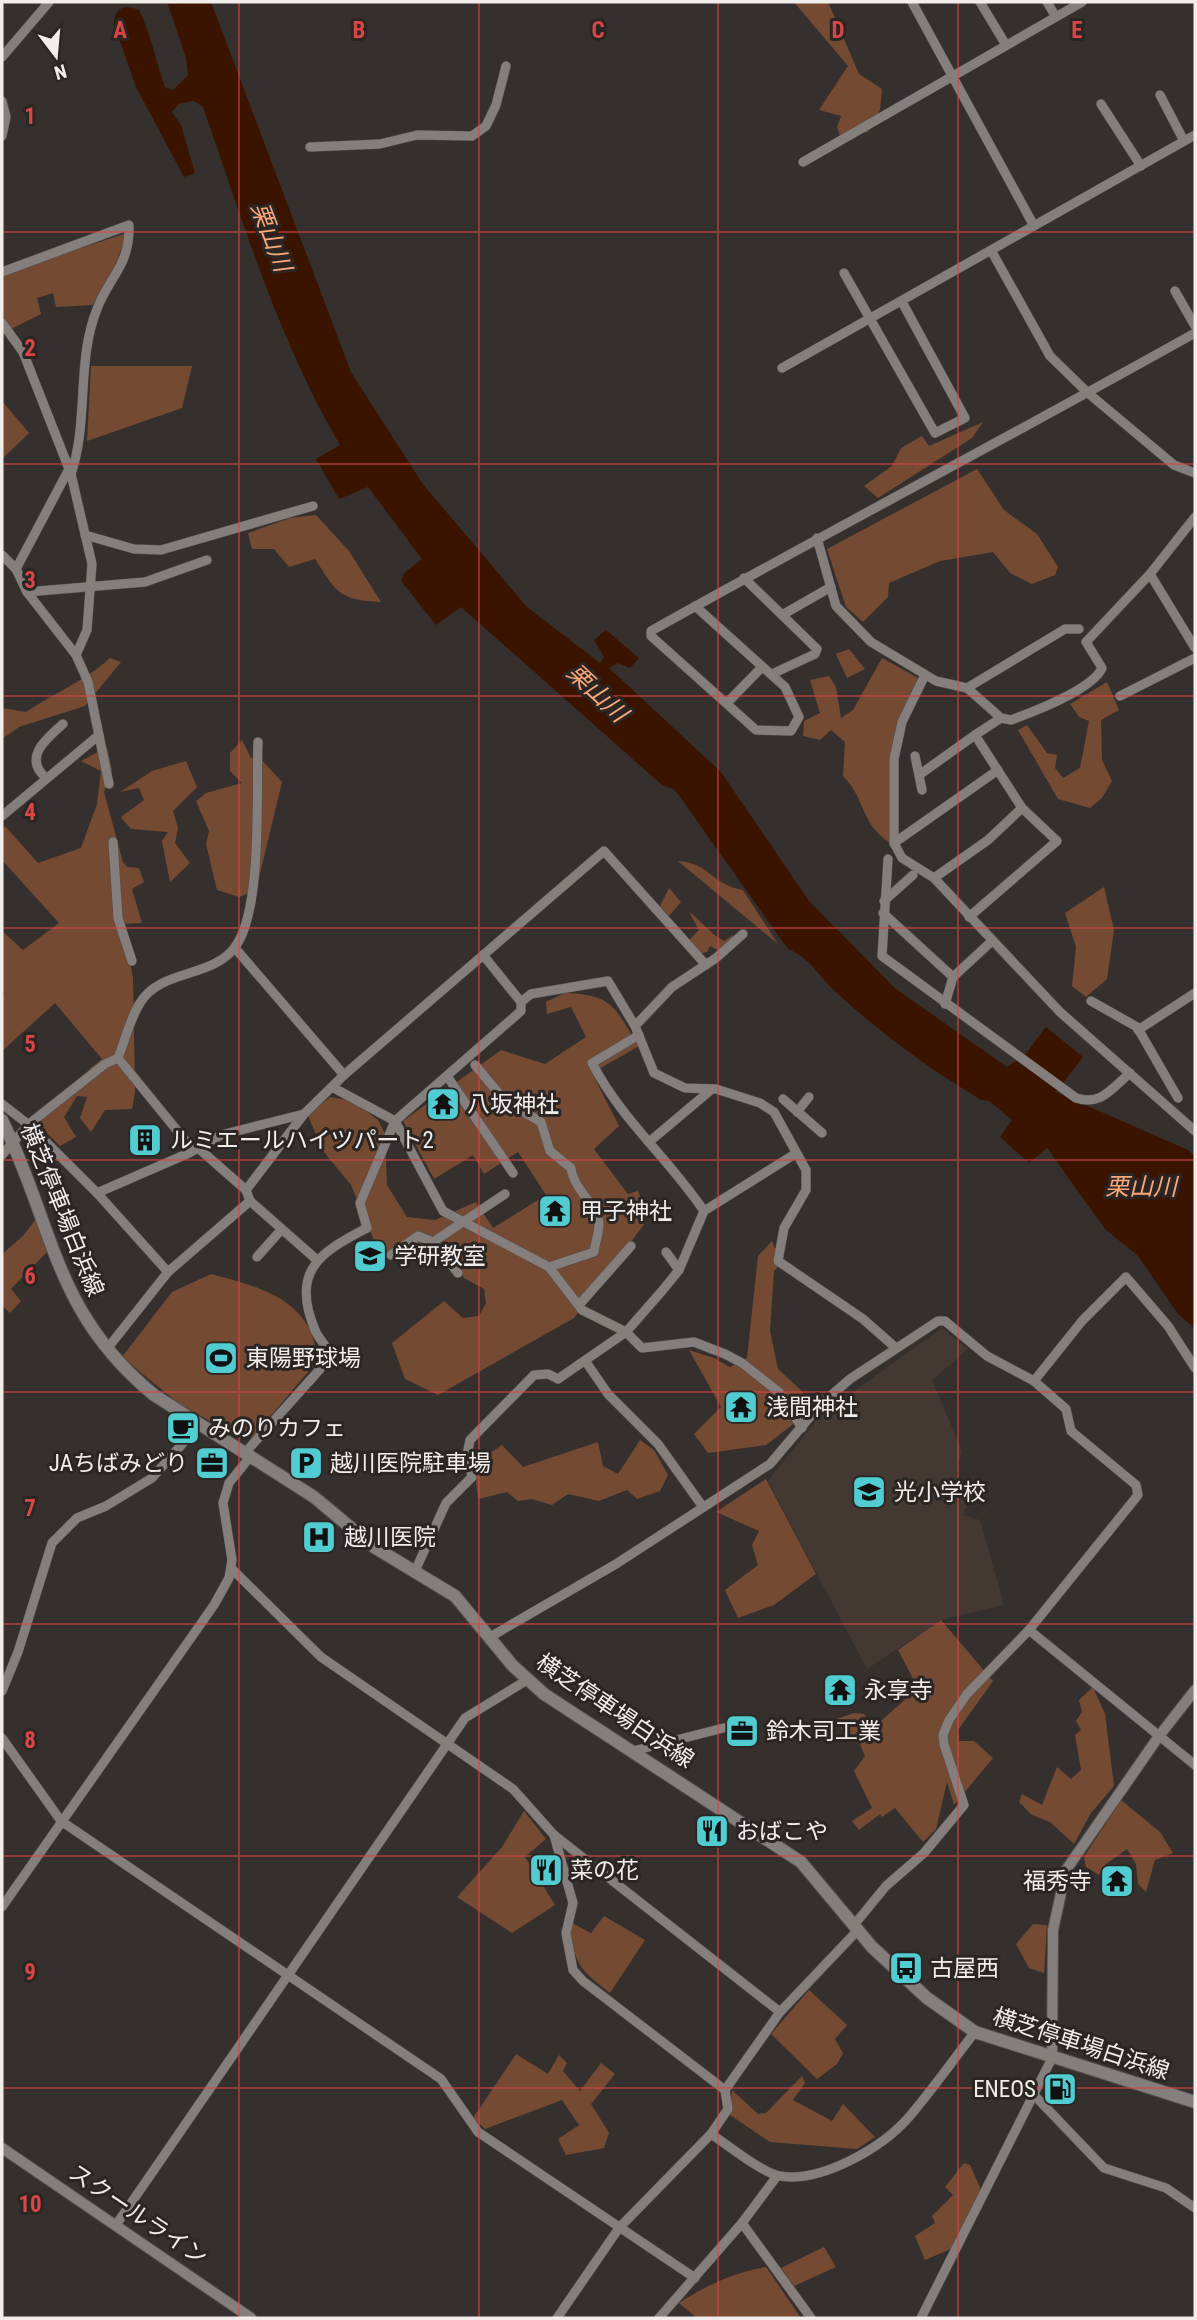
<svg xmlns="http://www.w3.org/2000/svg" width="1197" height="2320" font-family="'Roboto Condensed','Noto Sans JP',sans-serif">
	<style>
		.built { fill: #433832 }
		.green { fill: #754a33 }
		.water { fill: #3b1400 }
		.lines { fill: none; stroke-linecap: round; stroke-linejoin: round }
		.minor-casing { stroke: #534f4d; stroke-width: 10 }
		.tertiary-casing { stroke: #534f4d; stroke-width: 12 }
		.secondary-casing { stroke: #534f4d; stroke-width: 14 }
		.minor { stroke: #847f7c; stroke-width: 9 }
		.tertiary { stroke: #847f7c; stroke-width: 10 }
		.secondary { stroke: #847f7c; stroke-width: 12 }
		.grid { fill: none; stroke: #da4645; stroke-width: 2; stroke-opacity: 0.55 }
		.labels { text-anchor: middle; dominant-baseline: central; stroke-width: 6; stroke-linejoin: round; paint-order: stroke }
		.poi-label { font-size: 23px; fill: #f0edeb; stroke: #2b2624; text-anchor: start }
		.street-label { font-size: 23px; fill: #f0edeb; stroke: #2b2624 }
		.water-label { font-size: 24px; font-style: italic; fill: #fda778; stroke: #2b2624 }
		.grid-label { font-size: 23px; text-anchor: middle; font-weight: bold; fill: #da4645; stroke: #2b2624; stroke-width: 6; stroke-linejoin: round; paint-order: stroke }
	</style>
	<rect width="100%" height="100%" fill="#35302e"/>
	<polygon class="built" points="942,1328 968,1349 932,1380 962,1451 956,1474 968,1503 963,1515 980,1520 1004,1605 941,1620 867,1669 768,1481 820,1416"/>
	<g class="green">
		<polygon points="794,2 828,2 859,74 882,89 880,110 868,132 840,136 837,127 841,116 819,110 848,66"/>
		<path d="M124 234C124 258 103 282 93 305L56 307 53 293 37 298 41 314 11 329 2 315V274Z"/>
		<polygon points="91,366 192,366 182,408 87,441"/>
		<polygon points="2,401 29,433 2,459"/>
		<polygon points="983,422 972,438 878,498 864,486 892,466 901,448 922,436 929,446"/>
		<polygon points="977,469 1004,510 1037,534 1058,567 1055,575 1032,584 1010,573 993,552 940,561 889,583 888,597 863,622 846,607 827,549"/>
		<path d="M316 515 349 551 381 602C339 600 337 593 315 559L289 567 274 549H252L248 533 290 518Z"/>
		<polygon points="849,649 865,669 847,678 836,654"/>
		<path d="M110 658 121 662 85 706 19 727 2 739V708L26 712C54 693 85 681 110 658Z"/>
		<path d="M882 658 918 678 897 724 889 842C860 823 866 799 843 776L845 742 831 730 820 740 803 736 804 721 820 713 810 680 829 676 836 687 841 718 853 710Z"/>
		<polygon points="1107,682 1119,710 1101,720 1102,760 1112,781 1102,798 1090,808 1058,799 1018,730 1027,725 1047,753 1057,755 1055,768 1063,778 1080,768 1089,721 1079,717 1070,704"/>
		<polygon points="242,740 251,758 259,757 282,782 256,890 239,897 217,890 206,844 209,831 196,801 206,793 242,783 230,771 230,753"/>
		<polygon points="107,747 112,770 104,792 123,862 127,867 139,868 144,882 132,889 142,923 123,924 133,978 135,1092 132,1109 105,1110 91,1132 80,1118 87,1097 77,1096 64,1117 76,1137 60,1146 36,1122 93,1077 89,1069 102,1059 55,1003 2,1051 2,996 4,993 2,990 2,931 23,950 59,923 2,860 2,829 5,826 38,863 81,848 97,804 101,771 81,761"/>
		<polygon points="186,761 197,787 173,811 178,828 175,843 190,863 170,882 162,841 168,832 131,829 121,817 144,800 139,788 120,792 152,771"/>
		<path d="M678 861C710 863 712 885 743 890L778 944Z"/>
		<polygon points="1104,887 1114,930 1107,979 1086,997 1072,986 1076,947 1065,913"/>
		<polygon points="669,888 681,902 669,916 660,906"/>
		<path d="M689 912C701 920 711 935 724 941L733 935 732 946 726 954 710 946 707 952 694 955 687 942 699 930Z"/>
		<path d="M565 993C615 995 613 1007 639 1046L592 1073 619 1126 594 1149 628 1194 638 1191 646 1211 645 1223 574 1318 438 1395 405 1379 392 1343 444 1301 463 1318 479 1316 486 1303 484 1289 464 1278 442 1238 381 1257 351 1185 324 1152 308 1116 330 1097 353 1101 378 1120 385 1134 387 1185 407 1217 435 1220 476 1202 493 1228 546 1195 518 1152 484 1174 473 1155 434 1179 403 1121 501 1050 545 1064 586 1037 571 1007 547 1014 546 1002Z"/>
		<polygon points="36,1219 48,1251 11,1289 21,1301 10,1313 2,1306 2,1254 23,1236"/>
		<polygon points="772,1241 781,1263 774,1271 770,1331 778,1369 803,1392 801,1418 766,1445 708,1453 694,1434 721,1407 689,1350 714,1358 730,1367 747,1358 758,1256"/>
		<path d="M211 1274C247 1284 289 1292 309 1328 314 1337 315 1350 318 1360L253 1437 241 1439 177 1402 122 1357 172 1292Z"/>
		<polygon points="640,1440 654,1450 668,1475 660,1491 637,1499 627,1490 599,1501 568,1494 552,1505 532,1499 518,1501 507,1492 478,1499 474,1464 502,1445 523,1467 598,1442 603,1466 618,1474"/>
		<polygon points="766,1479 816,1574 774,1605 738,1618 725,1590 758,1565 752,1545 759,1531 716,1512"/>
		<polygon points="941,1620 993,1681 958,1730 959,1741 974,1741 993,1758 954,1805 947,1782 936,1829 923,1842 895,1808 882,1817 880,1814 859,1830 852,1821 872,1808 854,1771 865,1756 859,1742 846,1740 837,1719 854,1713 864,1714 873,1728 918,1688 898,1650"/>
		<polygon points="1093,1687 1105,1714 1114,1786 1091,1813 1074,1844 1050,1822 1032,1815 1019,1802 1022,1794 1042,1805 1057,1767 1071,1779 1081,1770 1075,1735 1081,1730 1076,1721 1082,1712 1079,1700"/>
		<polygon points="1121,1800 1160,1832 1173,1853 1155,1860 1146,1892 1138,1884 1136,1864 1127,1849 1106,1864 1099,1875 1086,1867 1084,1857"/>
		<polygon points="524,1811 546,1839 525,1857 555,1905 512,1933 457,1897 502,1847"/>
		<path d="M604 1916 645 1940 610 1993C579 1969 573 1963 570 1922L591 1933Z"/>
		<polygon points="1033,1924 1047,1925 1044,1973 1029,1968 1016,1944"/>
		<polygon points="809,1990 847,2025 835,2039 843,2053 837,2064 817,2079 771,2034"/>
		<polygon points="516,2054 548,2074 559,2055 567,2063 563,2071 580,2091 601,2063 615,2074 591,2104 609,2133 604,2148 566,2155 558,2139 579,2125 562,2100 485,2129 473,2118"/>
		<polygon points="802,2076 805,2083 793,2100 832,2121 843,2104 875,2137 857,2149 770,2142 730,2115 732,2090 758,2114 766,2113"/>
		<polygon points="964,2163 970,2165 983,2194 953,2248 925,2260 915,2236 935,2223 932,2216 953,2195 945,2187"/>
		<polygon points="824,2247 836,2267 794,2286 781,2268"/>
		<path d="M766 2267 801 2318H697L679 2303C707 2285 733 2273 766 2267Z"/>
	</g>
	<path class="water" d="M167 2H211L351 372 422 483 527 607 600 663 604 657 594 640 606 630 639 658 630 668 617 663 609 668 721 772 809 901 896 989 1007 1067 1024 1056 1046 1027 1083 1057 1056 1092 1188 1150 1195 1156V1329L1178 1314 1138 1256 1105 1229 1047 1148 1029 1163 1000 1137 1012 1120 989 1101 981 1100C930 1069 883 1035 839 995 821 980 810 957 788 949L675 790 662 785 461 607 436 625 401 581 404 573 422 559 368 487 339 499 316 459 340 445C278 339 243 222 203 107L194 101 179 104 172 112 181 125 195 173 184 177 136 87 114 24C115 7 124 4 139 10 150 31 156 62 165 87L173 90 188 75 186 58Z"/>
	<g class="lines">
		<g class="minor-casing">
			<g id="minor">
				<polyline points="912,2 1034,226"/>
				<polyline points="980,2 1006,45"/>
				<polyline points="1047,2 1056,17"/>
				<polyline points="2,57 49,2"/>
				<polyline points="1160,95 1184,141"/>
				<polyline points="2,101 6,117 2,136"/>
				<polyline points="1101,104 1141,166"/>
				<polyline points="310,147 380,144 417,135 472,136 486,126 496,105 506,66"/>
				<polyline points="803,162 1082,2"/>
				<polyline points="992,252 1050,356 1088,393 1174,465 1195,473"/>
				<path d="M2 272 129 225C130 266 110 275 97 309 76 361 89 422 71 474"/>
				<polyline points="844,273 935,433 965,418 902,302"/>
				<polyline points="1175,291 1195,326"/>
				<polyline points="2,323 23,352 71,474 92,564 87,630 76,655"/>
				<polyline points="782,368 1195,135"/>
				<polyline points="85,535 134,549 161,550 313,506"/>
				<path d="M817 538 836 606 871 642 936 681 967 688 1001 718 1011 720C1033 712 1093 689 1102 668L1086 642 1150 574 1195 517"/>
				<polyline points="2,555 16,569 27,592 76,655 88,682 109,784"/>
				<polyline points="16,569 69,469"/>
				<polyline points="1150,574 1195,648"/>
				<polyline points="744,578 817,649 815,654 772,674"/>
				<polyline points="27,592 145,582 207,560"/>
				<path d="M695 606 785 687 799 717 791 731 756 730 651 636V631C831 530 1015 434 1195 333"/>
				<polyline points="782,615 831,587"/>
				<polyline points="925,675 902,722 894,759 894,843 902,858 934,878 1060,1012 1195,1131"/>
				<polyline points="967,688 1065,629 1079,629"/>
				<polyline points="1120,696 1195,658"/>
				<polyline points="728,702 762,667"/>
				<polyline points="915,756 922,790"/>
				<polyline points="919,775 975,735"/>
				<path d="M45 777C23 757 47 738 63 724"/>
				<polyline points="2,816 99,735"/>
				<polyline points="113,842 118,918 132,961"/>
				<polyline points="894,843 998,770"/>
				<path d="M888 859 882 956 1076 1098C1101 1106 1111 1089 1130 1073"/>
				<polyline points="934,878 988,840 1022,808"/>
				<polyline points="884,901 913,875"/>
				<polyline points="883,913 953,977"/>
				<polyline points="969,917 1057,841 1022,808 975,735 1001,718"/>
				<polyline points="235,948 344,1075"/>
				<polyline points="483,955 521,1002 531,994 608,981 635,1026 654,1073 685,1088 716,1089 760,1103 774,1112 806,1170 806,1190 784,1228 778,1261 863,1319 896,1348"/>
				<polyline points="1091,1001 1137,1027 1178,1098"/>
				<polyline points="945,1004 953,977 992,941"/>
				<polyline points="635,1026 672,987 716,958 743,934"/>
				<polyline points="1138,1030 1195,993"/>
				<path d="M639 1035 592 1063C621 1119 669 1159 704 1211"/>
				<path d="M475 1065 505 1101 541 1122 550 1151 571 1168C574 1191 599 1206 599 1224 599 1233 595 1244 594 1252L549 1267"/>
				<polyline points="447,1076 513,1173"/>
				<polyline points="332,1087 395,1121 521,1011 521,1002"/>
				<polyline points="783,1099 822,1133"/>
				<polyline points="2,1104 29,1125 97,1193 168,1272"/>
				<polyline points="797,1112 809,1097"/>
				<polyline points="649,1142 712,1089"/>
				<path d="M193 1150 118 1058C125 1040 130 1019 140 1003 160 969 213 978 235 947 263 910 256 791 258 742"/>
				<polyline points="2,1155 29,1124 105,1064 118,1058"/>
				<polyline points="246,1190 304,1114 344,1075 604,851 706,965"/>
				<polyline points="97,1193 189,1153 221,1135 304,1114"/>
				<polyline points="250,1201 317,1260"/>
				<polyline points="367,1228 360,1203 395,1121 443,1211 549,1267 582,1310 626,1332 642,1348 694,1342 725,1354 742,1363 779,1392 802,1428"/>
				<polyline points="433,1242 505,1194"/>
				<polyline points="666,1252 679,1270"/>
				<polyline points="391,1255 418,1236 433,1242 458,1273"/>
				<polyline points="257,1257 281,1230"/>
				<polyline points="579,1305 631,1246"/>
				<polyline points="107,1349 168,1272 250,1201 246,1190 197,1147"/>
				<polyline points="586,1362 608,1394 658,1444 703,1507"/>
				<polyline points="1034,1381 1082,1321 1126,1277 1168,1326 1195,1368"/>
				<path d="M244 1454 330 1358C329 1346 319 1341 315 1330 291 1272 318 1253 367 1228"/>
				<polyline points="231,1568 321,1657 513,1789 554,1835 780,2012"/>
				<polyline points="415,1571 446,1503 472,1477 467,1455 470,1440 534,1375 548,1374 558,1379 626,1332 662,1291 679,1270 704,1211 795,1154"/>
				<polyline points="1029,1630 1195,1765"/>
				<polyline points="490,1637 616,1564 770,1464 820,1405 850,1379 938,1321 945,1321 987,1356 1034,1381 1066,1409 1071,1431 1136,1485 1138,1495 1029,1630 967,1694 949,1720 943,1735 944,1744 964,1805 924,1853 886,1886 854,1925"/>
				<polyline points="2,1691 18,1652 52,1543 77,1518 106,1506 152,1478 199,1425"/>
				<polyline points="2,1738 61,1821 441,2079 478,2132 695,2278"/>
				<polyline points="633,1751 751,1721"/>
				<polyline points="554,1835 573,1903 566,1933 573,1970 583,1981 725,2090"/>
				<polyline points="2,1907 214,1605 229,1578 232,1560 223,1503 229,1483 250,1457"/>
				<polyline points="1035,2096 1104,2168 1166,2188 1195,2208"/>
				<path d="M711 2134C728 2145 762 2173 780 2176 821 2183 882 2148 909 2117 932 2090 953 2060 975 2032"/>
				<polyline points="777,2176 742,2223 811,2318"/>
				<polyline points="116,2225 465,1718 527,1680"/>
				<polyline points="557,2318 619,2228 711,2134 728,2109 725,2090 780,2012 858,1930"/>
				<polyline points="659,2318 742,2223"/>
				<polyline points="921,2318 1052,2058"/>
			</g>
		</g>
		<g class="tertiary-casing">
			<g id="tertiary">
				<polyline points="1052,2058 1053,1930 1066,1870 1159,1736 1195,1690"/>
				<polyline points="2,2148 251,2318"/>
			</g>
		</g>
		<g class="secondary-casing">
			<path id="secondary" d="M2 1120C55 1228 53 1312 154 1395L314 1497 374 1547 455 1596 513 1666 544 1694 801 1862 872 1947 927 1998 975 2032 1195 2102"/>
		</g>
		<use href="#minor" class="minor"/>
		<use href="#tertiary" class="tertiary"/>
		<use href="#secondary" class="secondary"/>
	</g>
	<path class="grid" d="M239 2V2318M479 2V2318M718 2V2318M958 2V2318M2 232H1195M2 464H1195M2 696H1195M2 928H1195M2 1160H1195M2 1392H1195M2 1624H1195M2 1856H1195M2 2088H1195"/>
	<defs>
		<g id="temple-square" transform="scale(1.75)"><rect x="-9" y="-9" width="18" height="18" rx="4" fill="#51ccd1" stroke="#2b2624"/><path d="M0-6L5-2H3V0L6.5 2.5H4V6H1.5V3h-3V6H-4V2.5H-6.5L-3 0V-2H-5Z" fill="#111"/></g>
		<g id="building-square" transform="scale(1.75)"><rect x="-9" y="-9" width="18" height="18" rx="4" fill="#51ccd1" stroke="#2b2624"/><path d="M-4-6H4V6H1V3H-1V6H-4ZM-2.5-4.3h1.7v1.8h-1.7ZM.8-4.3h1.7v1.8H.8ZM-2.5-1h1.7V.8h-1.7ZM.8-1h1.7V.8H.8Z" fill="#111"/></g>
		<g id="school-square" transform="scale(1.75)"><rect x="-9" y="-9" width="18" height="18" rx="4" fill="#51ccd1" stroke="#2b2624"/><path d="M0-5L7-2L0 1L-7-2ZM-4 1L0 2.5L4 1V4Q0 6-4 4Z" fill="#111"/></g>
		<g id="stadium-square" transform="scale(1.75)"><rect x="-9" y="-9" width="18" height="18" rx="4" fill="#51ccd1" stroke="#2b2624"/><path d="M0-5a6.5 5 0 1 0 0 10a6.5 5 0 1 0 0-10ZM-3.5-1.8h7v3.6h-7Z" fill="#111"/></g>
		<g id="cafe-square" transform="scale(1.75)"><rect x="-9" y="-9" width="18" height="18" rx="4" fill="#51ccd1" stroke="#2b2624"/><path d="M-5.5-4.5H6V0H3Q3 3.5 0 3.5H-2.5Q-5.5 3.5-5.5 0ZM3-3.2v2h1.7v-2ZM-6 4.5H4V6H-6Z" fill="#111"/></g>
		<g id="office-square" transform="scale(1.75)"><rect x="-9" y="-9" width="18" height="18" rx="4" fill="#51ccd1" stroke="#2b2624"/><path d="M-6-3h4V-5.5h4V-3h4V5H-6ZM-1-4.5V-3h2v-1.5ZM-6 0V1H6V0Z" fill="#111"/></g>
		<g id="parking-square" transform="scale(1.75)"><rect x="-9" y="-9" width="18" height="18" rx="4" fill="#51ccd1" stroke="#2b2624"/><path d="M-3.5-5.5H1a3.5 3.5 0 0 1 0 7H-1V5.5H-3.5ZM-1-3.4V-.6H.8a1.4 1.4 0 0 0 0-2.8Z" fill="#111"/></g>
		<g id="hospital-square" transform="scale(1.75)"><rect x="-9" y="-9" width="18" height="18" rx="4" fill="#51ccd1" stroke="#2b2624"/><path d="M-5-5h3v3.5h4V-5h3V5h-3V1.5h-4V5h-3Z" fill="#111"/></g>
		<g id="restaurant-square" transform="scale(1.75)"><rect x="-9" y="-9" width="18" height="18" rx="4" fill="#51ccd1" stroke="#2b2624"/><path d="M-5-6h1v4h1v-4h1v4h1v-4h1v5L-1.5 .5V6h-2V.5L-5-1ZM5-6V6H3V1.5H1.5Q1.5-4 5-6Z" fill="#111"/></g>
		<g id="bus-square" transform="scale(1.75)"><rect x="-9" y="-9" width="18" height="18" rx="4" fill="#51ccd1" stroke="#2b2624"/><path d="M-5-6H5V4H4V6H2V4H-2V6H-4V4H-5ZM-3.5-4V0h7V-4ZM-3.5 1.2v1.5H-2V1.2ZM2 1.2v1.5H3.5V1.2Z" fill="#111"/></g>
		<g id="fuel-square" transform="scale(1.75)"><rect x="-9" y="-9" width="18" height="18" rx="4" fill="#51ccd1" stroke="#2b2624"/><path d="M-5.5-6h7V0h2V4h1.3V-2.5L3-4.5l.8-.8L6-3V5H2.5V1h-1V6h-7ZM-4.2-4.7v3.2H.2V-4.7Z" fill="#111"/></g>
	</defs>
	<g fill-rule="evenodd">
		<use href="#temple-square" x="443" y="1104"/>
		<use href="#building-square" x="145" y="1140"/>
		<use href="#temple-square" x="555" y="1211"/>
		<use href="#school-square" x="370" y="1256"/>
		<use href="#stadium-square" x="221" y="1358"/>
		<use href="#temple-square" x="741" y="1407"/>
		<use href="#cafe-square" x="183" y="1428"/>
		<use href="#office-square" x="212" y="1463"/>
		<use href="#parking-square" x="306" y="1463"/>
		<use href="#school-square" x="869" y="1492"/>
		<use href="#hospital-square" x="319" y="1537"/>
		<use href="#temple-square" x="840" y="1690"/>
		<use href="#office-square" x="742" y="1731"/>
		<use href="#restaurant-square" x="712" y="1831"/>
		<use href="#restaurant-square" x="546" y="1870"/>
		<use href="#temple-square" x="1117" y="1881"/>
		<use href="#bus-square" x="906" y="1968"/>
		<use href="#fuel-square" x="1060" y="2089"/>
	</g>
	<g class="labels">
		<g class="poi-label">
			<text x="467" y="1104">八坂神社</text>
			<text x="170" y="1140">ルミエールハイツパート2</text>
			<text x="580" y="1211">甲子神社</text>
			<text x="394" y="1256">学研教室</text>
			<text x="246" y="1358">東陽野球場</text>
			<text x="766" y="1407">浅間神社</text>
			<text x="208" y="1428">みのりカフェ</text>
			<text x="188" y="1463" text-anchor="end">JAちばみどり</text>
			<text x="330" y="1463">越川医院駐車場</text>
			<text x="894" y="1492">光小学校</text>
			<text x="344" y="1537">越川医院</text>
			<text x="864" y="1690">永享寺</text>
			<text x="766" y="1731">鈴木司工業</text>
			<text x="736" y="1831">おばこや</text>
			<text x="570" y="1870">菜の花</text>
			<text x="1092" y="1881" text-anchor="end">福秀寺</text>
			<text x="930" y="1968">古屋西</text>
			<text x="1036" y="2089" text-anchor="end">ENEOS</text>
		</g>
		<g class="street-label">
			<text transform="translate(62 1210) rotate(68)">横芝停車場白浜線</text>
			<text transform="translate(615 1711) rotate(34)">横芝停車場白浜線</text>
			<text transform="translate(1081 2044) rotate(18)">横芝停車場白浜線</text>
			<text transform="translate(138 2215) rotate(34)">スクールライン</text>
		</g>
		<g class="water-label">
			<text transform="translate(271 237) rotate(69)">栗山川</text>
			<text transform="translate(597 693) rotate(43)">栗山川</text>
			<text x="1141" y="1187">栗山川</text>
		</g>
	</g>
	<g class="grid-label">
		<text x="120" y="38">A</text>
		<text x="359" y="38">B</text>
		<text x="598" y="38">C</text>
		<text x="838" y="38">D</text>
		<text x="1077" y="38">E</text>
		<text x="30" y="124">1</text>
		<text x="30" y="356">2</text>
		<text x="30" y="588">3</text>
		<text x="30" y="820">4</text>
		<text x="30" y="1052">5</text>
		<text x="30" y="1284">6</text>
		<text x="30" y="1516">7</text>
		<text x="30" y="1748">8</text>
		<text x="30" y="1980">9</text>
		<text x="30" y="2212">10</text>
	</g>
	<rect width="1197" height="2320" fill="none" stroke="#f0edeb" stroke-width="7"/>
	<g transform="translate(56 56) rotate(164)" stroke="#2b2624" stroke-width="5" paint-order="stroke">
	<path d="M0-5L12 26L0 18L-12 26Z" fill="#f0edeb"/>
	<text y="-10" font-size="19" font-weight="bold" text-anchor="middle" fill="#f0edeb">N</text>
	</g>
</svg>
